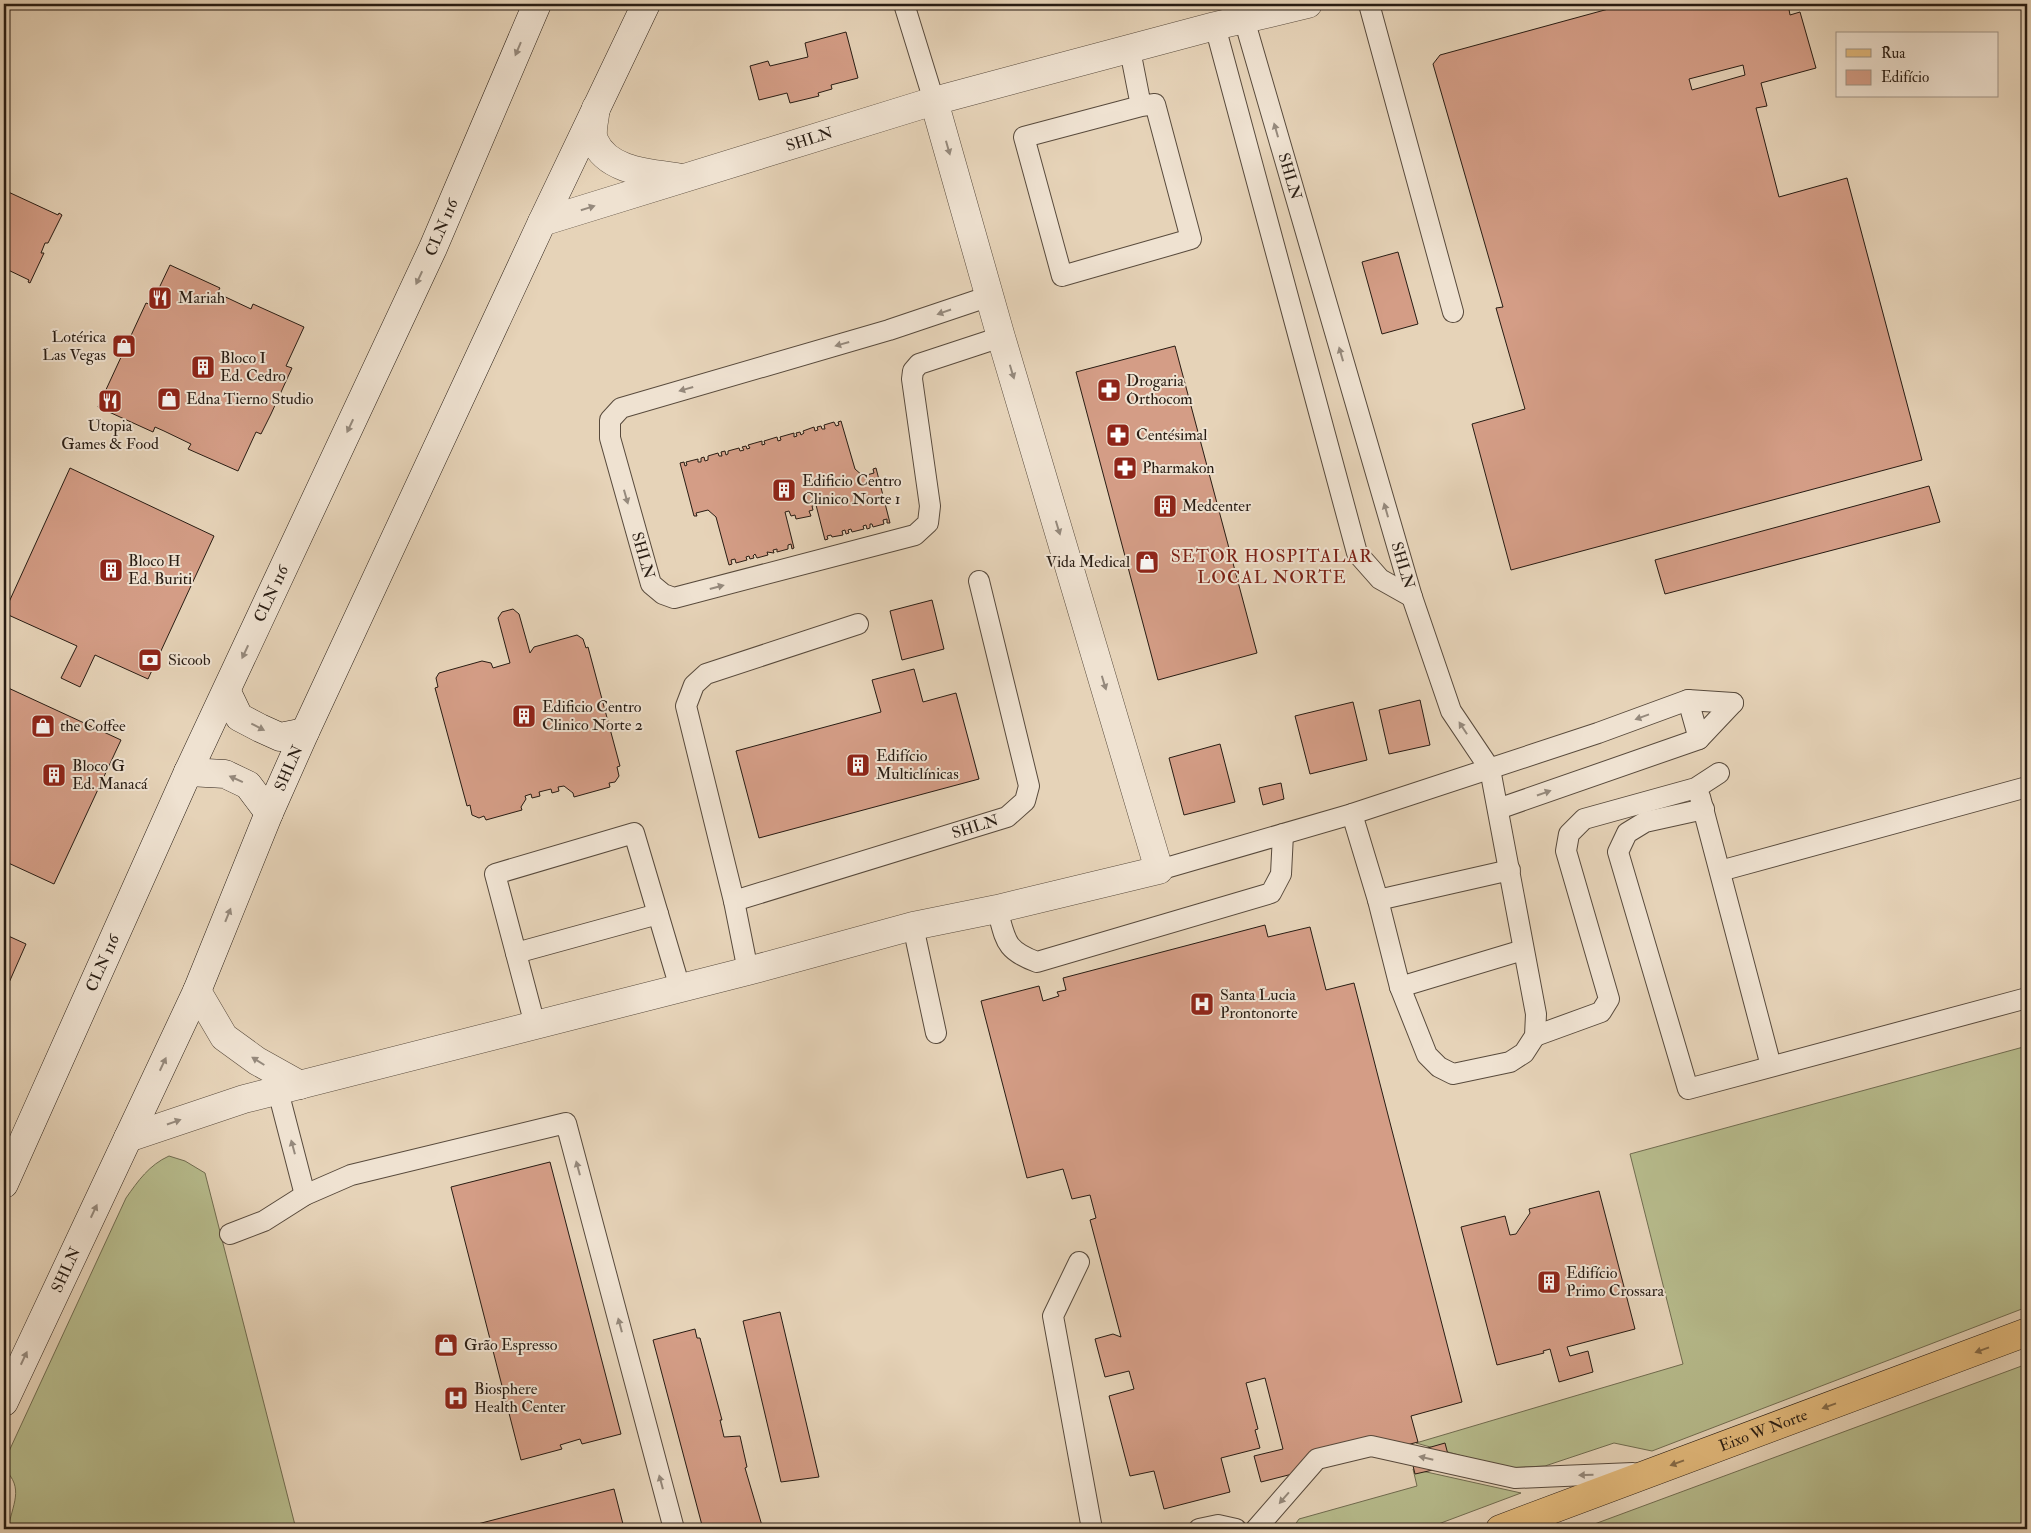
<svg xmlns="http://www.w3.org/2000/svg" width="2031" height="1533" font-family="'IM FELL Double Pica',serif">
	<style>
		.grass { fill: #b7bc8d; stroke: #706c50 }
		.building { fill: #d49d86; stroke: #281c13; fill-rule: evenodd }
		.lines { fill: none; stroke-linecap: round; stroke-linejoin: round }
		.lane-casing { stroke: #584a3c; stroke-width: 22 }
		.street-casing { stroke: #584a3c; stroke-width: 29 }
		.secondary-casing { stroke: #281c13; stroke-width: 29 }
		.primary-casing { stroke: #281c13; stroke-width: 29 }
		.lane { stroke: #efe2d1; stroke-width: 20 }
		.street { stroke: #efe2d1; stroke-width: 28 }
		.secondary { stroke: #efe2d1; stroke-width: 28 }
		.primary { stroke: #e3ba7c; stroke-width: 28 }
		.oneway { fill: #95897c }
		.oneway2 { fill: #866b48 }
		.labels { text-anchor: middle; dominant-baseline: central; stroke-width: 4; stroke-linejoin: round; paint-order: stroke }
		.street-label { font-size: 16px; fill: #281c13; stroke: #efe2d1 }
		.poi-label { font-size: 16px; fill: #281c13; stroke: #efe2d1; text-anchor: start }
		.neighbourhood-label { font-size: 18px; letter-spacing: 1px; fill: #7a1f14; stroke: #efe2d1 }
	</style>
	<rect width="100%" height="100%" fill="#e6d3b8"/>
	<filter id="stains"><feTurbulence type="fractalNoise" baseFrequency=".004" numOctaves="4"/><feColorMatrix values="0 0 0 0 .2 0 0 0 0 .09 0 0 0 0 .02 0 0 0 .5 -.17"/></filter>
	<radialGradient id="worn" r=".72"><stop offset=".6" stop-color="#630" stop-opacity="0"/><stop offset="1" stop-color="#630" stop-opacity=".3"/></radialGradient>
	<g class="grass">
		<polygon points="2027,1046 2027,1307 1652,1451 1614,1443 1545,1466 1505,1468 1416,1443 1683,1364 1630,1154"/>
		<path d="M169 1156 185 1161 205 1173 296 1529H8C12 1505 25 1488 4 1469V1462L126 1198C138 1181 149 1165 169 1156Z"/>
		<polygon points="2027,1364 2027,1529 1581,1529"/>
		<polygon points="1413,1469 1521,1493 1425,1529 1292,1529 1299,1519 1417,1486"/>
	</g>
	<g class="building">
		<path d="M1648 4H1788L1790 15 1800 12 1816 68 1761 83 1767 106 1756 108 1779 197 1847 178 1922 460 1511 570 1472 424 1525 409 1496 308 1503 307 1433 64 1440 55 1623 5H1630L1635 7ZM1743 65 1745 75 1692 90 1689 79Z"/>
		<polygon points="846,32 858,78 831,85 832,89 818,93 819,96 790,103 787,93 759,100 750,66 768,61 770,66 808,57 805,43"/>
		<polygon points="4,190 58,215 59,213 62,215 48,243 45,243 41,253 44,253 30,283 28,282 29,280 4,268"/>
		<polygon points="1398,252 1418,324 1382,334 1362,262"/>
		<polygon points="170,265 220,288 217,293 251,309 253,304 304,327 286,366 292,368 271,414 261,434 256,432 238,471 188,449 191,444 164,431 155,427 153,432 98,407 146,303 151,305"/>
		<polygon points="1175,346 1257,653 1158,680 1076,372"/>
		<polygon points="841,421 855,469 863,476 874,473 873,469 876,468 890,523 887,523 887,519 883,520 884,524 873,527 872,524 870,524 870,528 867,529 866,525 863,526 864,529 852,532 851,529 848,530 849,533 846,534 845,530 842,531 843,535 832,537 831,535 827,536 828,539 825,540 816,505 812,506 813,510 809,511 811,516 796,519 795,515 791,516 789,511 785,512 794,548 792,549 791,544 788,545 788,549 777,552 777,549 773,550 774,553 767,552 768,555 757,558 755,554 753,556 754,558 750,559 749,556 746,557 747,560 736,563 735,559 731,560 732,564 729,565 716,517 708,510 696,513 697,516 694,516 680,463 684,462 685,466 687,465 686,462 698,459 698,462 701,462 701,458 704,457 705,461 708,460 708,456 718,453 719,456 722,456 721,452 725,451 726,455 728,454 728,451 739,448 740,451 744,450 742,447 746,446 747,449 750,448 748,445 762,441 762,445 765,444 764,441 777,437 778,441 781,440 780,437 794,433 794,437 797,436 796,433 800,432 801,435 804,433 803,431 814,427 815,431 818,430 817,427 821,426 822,429 825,429 824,425 834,422 836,426 839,425 838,422"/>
		<polygon points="70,468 214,536 148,679 95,655 80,687 61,678 77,646 4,613"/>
		<polygon points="1929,486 1940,522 1665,594 1655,560"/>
		<polygon points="932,600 944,649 902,660 890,611"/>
		<polygon points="513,609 519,614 530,653 534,647 577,635 583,639 586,648 588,647 620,766 617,767 619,776 615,782 609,783 610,787 574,797 573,793 564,786 558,787 559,791 552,793 551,789 539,792 540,796 532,798 531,794 525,796 526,799 521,807 522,810 486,820 484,816 479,818 472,815 470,805 467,806 435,688 438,687 436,678 439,673 482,661 491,663 493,668 510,663 498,618 502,612"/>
		<polygon points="914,669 923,702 956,693 979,779 759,838 736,751 881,712 872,680"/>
		<polygon points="4,686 121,740 54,884 4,861"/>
		<polygon points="1420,700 1430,745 1389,754 1379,710"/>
		<polygon points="1353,702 1367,760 1310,774 1295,716"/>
		<polygon points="1220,744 1235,802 1184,815 1169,758"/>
		<polygon points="1281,783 1284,799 1263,805 1259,788"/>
		<polygon points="1265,925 1268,937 1310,927 1326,990 1354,983 1462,1402 1411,1416 1418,1442 1261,1482 1254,1456 1283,1449 1265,1378 1246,1383 1258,1429 1255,1430 1260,1448 1221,1458 1230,1492 1164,1509 1154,1471 1130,1476 1109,1396 1134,1389 1129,1371 1105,1377 1095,1339 1113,1334 1121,1337 1090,1220 1096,1218 1090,1195 1072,1199 1063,1169 1027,1178 981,1001 1039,986 1043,1001 1059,996 1057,992 1066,990 1063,978"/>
		<polygon points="4,934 26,944 4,994"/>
		<polygon points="550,1162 621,1434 582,1444 580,1439 560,1445 562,1449 521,1460 451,1187"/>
		<polygon points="1599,1191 1635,1329 1567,1347 1570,1356 1588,1351 1593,1372 1559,1382 1550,1349 1543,1351 1544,1353 1497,1365 1461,1227 1505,1216 1510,1235 1516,1234 1530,1213 1529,1209"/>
		<polygon points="780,1312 819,1477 781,1482 743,1321"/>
		<polygon points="695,1329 697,1338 700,1338 722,1420 720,1420 724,1437 740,1436 747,1467 745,1468 763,1529 703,1529 653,1340"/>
		<polygon points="1445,1443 1451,1466 1415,1474 1410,1453"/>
		<polygon points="614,1489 624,1528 620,1529 458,1529"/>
	</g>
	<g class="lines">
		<g class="lane-casing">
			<g id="lane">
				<polyline points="904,4 934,101"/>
				<polyline points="1369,4 1453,312"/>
				<path id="s1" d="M1244 19 1412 597 1451 711 1490 769 1536 1014 1535 1036 1524 1053 1510 1062 1453 1074 1439 1067 1427 1055 1400 987 1378 900 1352 814"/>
				<polyline points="1215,26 1357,553 1380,579 1412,597"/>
				<polyline points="1130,50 1141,106 1024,137 1062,276 1191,239 1155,104 1141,106"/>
				<path id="s2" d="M990 296 889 330 621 408 610 420V438L651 584 663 594 674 598 915 535 928 523 930 506 912 379 913 371 919 364 1001 337"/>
				<path id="s3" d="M858 624 706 674 694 685 686 706 734 901 1007 817 1025 801 1029 786 979 581"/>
				<polyline points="1688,700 1699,739"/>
				<polyline points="1700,797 1771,1066"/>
				<polyline points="1498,809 1699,739 1733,703"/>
				<polyline points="1704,809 1645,822 1627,833 1618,852 1688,1089 2027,998"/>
				<polyline points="1159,870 1352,814 1598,733 1688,700 1733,703"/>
				<polyline points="1720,871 2027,787"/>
				<polyline points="1378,900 1510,870"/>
				<polyline points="734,901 748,971"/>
				<path d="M997 909C1006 940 1004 950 1037 962L1271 893 1281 874 1283 834"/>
				<polyline points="913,926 936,1033"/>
				<polyline points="516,953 658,914"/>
				<polyline points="1400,987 1523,950"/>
				<polyline points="535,1025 495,874 634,833 680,988"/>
				<polyline points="1535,1036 1601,1012 1609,999 1566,851 1569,834 1584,819 1696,788 1719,773"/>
				<polyline points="278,1091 305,1195"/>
				<polyline points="230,1234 264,1221 305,1195 351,1175 566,1123 674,1529"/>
				<polyline points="1079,1262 1053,1316 1092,1529"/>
				<polyline points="1199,1529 1218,1525 1236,1529"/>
				<polyline points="1256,1529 1317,1459 1371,1446 1515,1478 1633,1473"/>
			</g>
		</g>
		<g class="street-casing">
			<g id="street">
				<path d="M596 108C595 117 591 132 594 140 607 171 648 173 677 177"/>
				<path id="s4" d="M542 222 934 101 1215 26 1308 4"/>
				<polyline points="197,991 224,1037 257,1061 300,1085"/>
				<polyline points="128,1138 244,1099 748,971 913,926 997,909 1159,870 1001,337 934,101"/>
			</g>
		</g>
		<g class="secondary-casing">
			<g id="secondary">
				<polyline points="227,692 239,717 260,728 280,737 305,732"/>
				<polyline points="188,772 225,774 248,785 269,813"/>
				<path id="s5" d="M4 1184 188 772 433 248 537 4"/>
				<path id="s6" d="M4 1402 197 991 269 813 305 732 542 222 646 4"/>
			</g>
		</g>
		<g class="primary-casing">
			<g id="primary">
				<path id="s7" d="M1500 1529 2027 1332"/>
			</g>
		</g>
		<use href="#lane" class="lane"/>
		<use href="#street" class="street"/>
		<use href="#secondary" class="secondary"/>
		<use href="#primary" class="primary"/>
	</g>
	<defs><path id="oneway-solid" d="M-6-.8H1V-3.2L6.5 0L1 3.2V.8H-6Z" transform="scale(1.25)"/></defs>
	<g class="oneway">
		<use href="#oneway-solid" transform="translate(518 49) rotate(113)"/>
		<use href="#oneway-solid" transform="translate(1276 130) rotate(-106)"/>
		<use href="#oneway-solid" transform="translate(948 148) rotate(74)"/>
		<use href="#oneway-solid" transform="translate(588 208) rotate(-17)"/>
		<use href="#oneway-solid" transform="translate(419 278) rotate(115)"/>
		<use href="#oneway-solid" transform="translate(944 312) rotate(161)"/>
		<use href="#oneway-solid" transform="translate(842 344) rotate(164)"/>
		<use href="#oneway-solid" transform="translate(1341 354) rotate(-106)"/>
		<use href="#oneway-solid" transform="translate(1012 372) rotate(73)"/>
		<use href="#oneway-solid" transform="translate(686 389) rotate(164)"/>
		<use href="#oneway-solid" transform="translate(350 426) rotate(115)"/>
		<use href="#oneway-solid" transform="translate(626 497) rotate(74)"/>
		<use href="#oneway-solid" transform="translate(1386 510) rotate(-106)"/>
		<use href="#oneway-solid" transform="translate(1058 528) rotate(73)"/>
		<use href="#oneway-solid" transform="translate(717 587) rotate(-15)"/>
		<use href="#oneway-solid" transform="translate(245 652) rotate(115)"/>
		<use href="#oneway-solid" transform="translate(1104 683) rotate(73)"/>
		<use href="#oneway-solid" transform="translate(1642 717) rotate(160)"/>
		<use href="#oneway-solid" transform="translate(258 727) rotate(27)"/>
		<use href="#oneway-solid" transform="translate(1463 728) rotate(-123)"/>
		<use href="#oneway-solid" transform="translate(236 779) rotate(-156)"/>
		<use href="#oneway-solid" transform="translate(1544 793) rotate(-19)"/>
		<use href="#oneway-solid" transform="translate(228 915) rotate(-68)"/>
		<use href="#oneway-solid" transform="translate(258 1061) rotate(-148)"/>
		<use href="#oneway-solid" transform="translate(163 1064) rotate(-65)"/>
		<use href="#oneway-solid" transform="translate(174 1122) rotate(-19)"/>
		<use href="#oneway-solid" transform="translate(293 1147) rotate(-105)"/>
		<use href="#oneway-solid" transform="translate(578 1168) rotate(-105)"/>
		<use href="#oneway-solid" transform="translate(94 1211) rotate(-65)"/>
		<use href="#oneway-solid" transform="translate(620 1325) rotate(-105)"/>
		<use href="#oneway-solid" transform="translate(24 1358) rotate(-65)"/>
		<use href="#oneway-solid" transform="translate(1426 1458) rotate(-167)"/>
		<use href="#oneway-solid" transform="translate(1586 1475) rotate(178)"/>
		<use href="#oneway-solid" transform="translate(661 1482) rotate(-105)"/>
		<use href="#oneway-solid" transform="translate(1284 1498) rotate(131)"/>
	</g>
	<g class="oneway2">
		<use href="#oneway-solid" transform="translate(1982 1350) rotate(160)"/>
		<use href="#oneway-solid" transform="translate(1829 1406) rotate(160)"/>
		<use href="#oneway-solid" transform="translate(1677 1463) rotate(160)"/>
	</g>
	<defs>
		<g id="restaurant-square" transform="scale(1.25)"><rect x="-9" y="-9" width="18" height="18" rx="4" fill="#8f2418" stroke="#efe2d1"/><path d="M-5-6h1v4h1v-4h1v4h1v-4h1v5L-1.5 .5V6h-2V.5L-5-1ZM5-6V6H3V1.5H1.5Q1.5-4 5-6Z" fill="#fff"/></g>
		<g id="shop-square" transform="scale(1.25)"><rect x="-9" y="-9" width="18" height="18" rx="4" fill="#8f2418" stroke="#efe2d1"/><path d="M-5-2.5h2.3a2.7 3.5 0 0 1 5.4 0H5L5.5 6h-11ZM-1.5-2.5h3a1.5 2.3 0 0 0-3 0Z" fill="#fff"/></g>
		<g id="building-square" transform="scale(1.25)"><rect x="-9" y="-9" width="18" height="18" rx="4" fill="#8f2418" stroke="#efe2d1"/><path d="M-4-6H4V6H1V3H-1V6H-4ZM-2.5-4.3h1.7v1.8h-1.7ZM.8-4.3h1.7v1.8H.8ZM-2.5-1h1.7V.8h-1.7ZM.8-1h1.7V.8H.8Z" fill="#fff"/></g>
		<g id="pharmacy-square" transform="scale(1.25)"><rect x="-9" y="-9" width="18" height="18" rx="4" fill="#8f2418" stroke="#efe2d1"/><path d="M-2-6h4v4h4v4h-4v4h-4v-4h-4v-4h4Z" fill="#fff"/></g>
		<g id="bank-square" transform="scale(1.25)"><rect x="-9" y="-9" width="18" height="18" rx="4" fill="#8f2418" stroke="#efe2d1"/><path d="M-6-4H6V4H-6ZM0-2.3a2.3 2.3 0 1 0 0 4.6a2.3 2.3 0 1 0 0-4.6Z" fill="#fff"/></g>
		<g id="hospital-square" transform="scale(1.25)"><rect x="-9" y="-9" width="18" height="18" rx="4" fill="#8f2418" stroke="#efe2d1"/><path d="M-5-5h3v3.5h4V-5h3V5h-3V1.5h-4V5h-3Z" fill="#fff"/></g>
	</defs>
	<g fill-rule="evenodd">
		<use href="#restaurant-square" x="160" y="298"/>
		<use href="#shop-square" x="124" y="346"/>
		<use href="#building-square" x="203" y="367"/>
		<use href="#pharmacy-square" x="1109" y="390"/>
		<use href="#shop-square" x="169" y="399"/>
		<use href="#restaurant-square" x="110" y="401"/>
		<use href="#pharmacy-square" x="1118" y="435"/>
		<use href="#pharmacy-square" x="1125" y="468"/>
		<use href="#building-square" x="784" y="490"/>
		<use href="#building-square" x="1165" y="506"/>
		<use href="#shop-square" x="1147" y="562"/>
		<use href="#building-square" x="111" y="570"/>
		<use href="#bank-square" x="150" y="660"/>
		<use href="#building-square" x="524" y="716"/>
		<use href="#shop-square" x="43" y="726"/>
		<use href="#building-square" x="858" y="765"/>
		<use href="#building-square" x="54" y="775"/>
		<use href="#hospital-square" x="1202" y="1004"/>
		<use href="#building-square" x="1549" y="1282"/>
		<use href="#shop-square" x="446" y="1345"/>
		<use href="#hospital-square" x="456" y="1398"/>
	</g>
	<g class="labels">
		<g class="street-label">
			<text stroke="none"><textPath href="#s4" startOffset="280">SHLN</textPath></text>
			<text stroke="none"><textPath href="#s1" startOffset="164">SHLN</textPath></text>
			<text stroke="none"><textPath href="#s5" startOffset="1052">CLN 116</textPath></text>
			<text stroke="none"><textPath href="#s2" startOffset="542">SHLN</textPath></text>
			<text stroke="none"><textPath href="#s1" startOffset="569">SHLN</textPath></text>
			<text stroke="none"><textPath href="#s5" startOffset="648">CLN 116</textPath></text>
			<text stroke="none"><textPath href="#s6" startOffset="695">SHLN</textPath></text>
			<text stroke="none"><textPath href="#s3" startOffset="652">SHLN</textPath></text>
			<text stroke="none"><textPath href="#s5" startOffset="242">CLN 116</textPath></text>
			<text stroke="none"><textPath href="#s6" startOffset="146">SHLN</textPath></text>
			<text stroke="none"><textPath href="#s7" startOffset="281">Eixo W Norte</textPath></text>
		</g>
		<g class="poi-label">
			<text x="178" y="298">Mariah</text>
			<text x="106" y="337" text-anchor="end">Lotérica<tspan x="106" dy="18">Las Vegas</tspan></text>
			<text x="220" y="358">Bloco I<tspan x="220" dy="18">Ed. Cedro</tspan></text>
			<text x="1126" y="381">Drogaria<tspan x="1126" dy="18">Orthocom</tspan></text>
			<text x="186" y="399">Edna Tierno Studio</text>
			<text x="110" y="426" text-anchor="middle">Utopia<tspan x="110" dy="18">Games &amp; Food</tspan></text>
			<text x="1136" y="435">Centésimal</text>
			<text x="1142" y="468">Pharmakon</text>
			<text x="802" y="481">Edificio Centro<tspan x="802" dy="18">Clinico Norte 1</tspan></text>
			<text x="1182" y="506">Medcenter</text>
			<text x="128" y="561">Bloco H<tspan x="128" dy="18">Ed. Buriti</tspan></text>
			<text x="1130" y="562" text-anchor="end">Vida Medical</text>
			<text x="168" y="660">Sicoob</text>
			<text x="542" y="707">Edificio Centro<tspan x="542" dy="18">Clinico Norte 2</tspan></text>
			<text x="60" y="726">the Coffee</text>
			<text x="876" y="756">Edifício<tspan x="876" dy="18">Multiclínicas</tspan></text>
			<text x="72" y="766">Bloco G<tspan x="72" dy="18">Ed. Manacá</tspan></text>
			<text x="1220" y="995">Santa Lucia<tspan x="1220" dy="18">Prontonorte</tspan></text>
			<text x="1566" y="1273">Edifício<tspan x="1566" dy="18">Primo Crossara</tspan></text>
			<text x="464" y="1345">Grão Espresso</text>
			<text x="474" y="1389">Biosphere<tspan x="474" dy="18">Health Center</tspan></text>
		</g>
		<g class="neighbourhood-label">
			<text x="1272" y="556">SETOR HOSPITALAR<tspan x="1272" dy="21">LOCAL NORTE</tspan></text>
		</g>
	</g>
	<rect width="2031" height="1533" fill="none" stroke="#e6d3b8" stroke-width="20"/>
	<rect x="5" y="5" width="2021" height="1523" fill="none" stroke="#281c13" stroke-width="2.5"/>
	<rect x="10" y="10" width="2011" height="1513" fill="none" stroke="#281c13"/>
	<rect x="1836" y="32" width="162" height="65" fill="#efe2d1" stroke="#9f9385"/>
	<rect x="1846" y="49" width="25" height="8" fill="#e3ba7c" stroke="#9f9385"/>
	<text x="1881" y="58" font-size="15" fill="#281c13">Rua</text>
	<rect x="1846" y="70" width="25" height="15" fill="#d49d86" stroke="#9f9385"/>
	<text x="1881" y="82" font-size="15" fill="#281c13">Edifício</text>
	<rect width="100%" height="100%" filter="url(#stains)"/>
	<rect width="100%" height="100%" fill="url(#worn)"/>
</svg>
